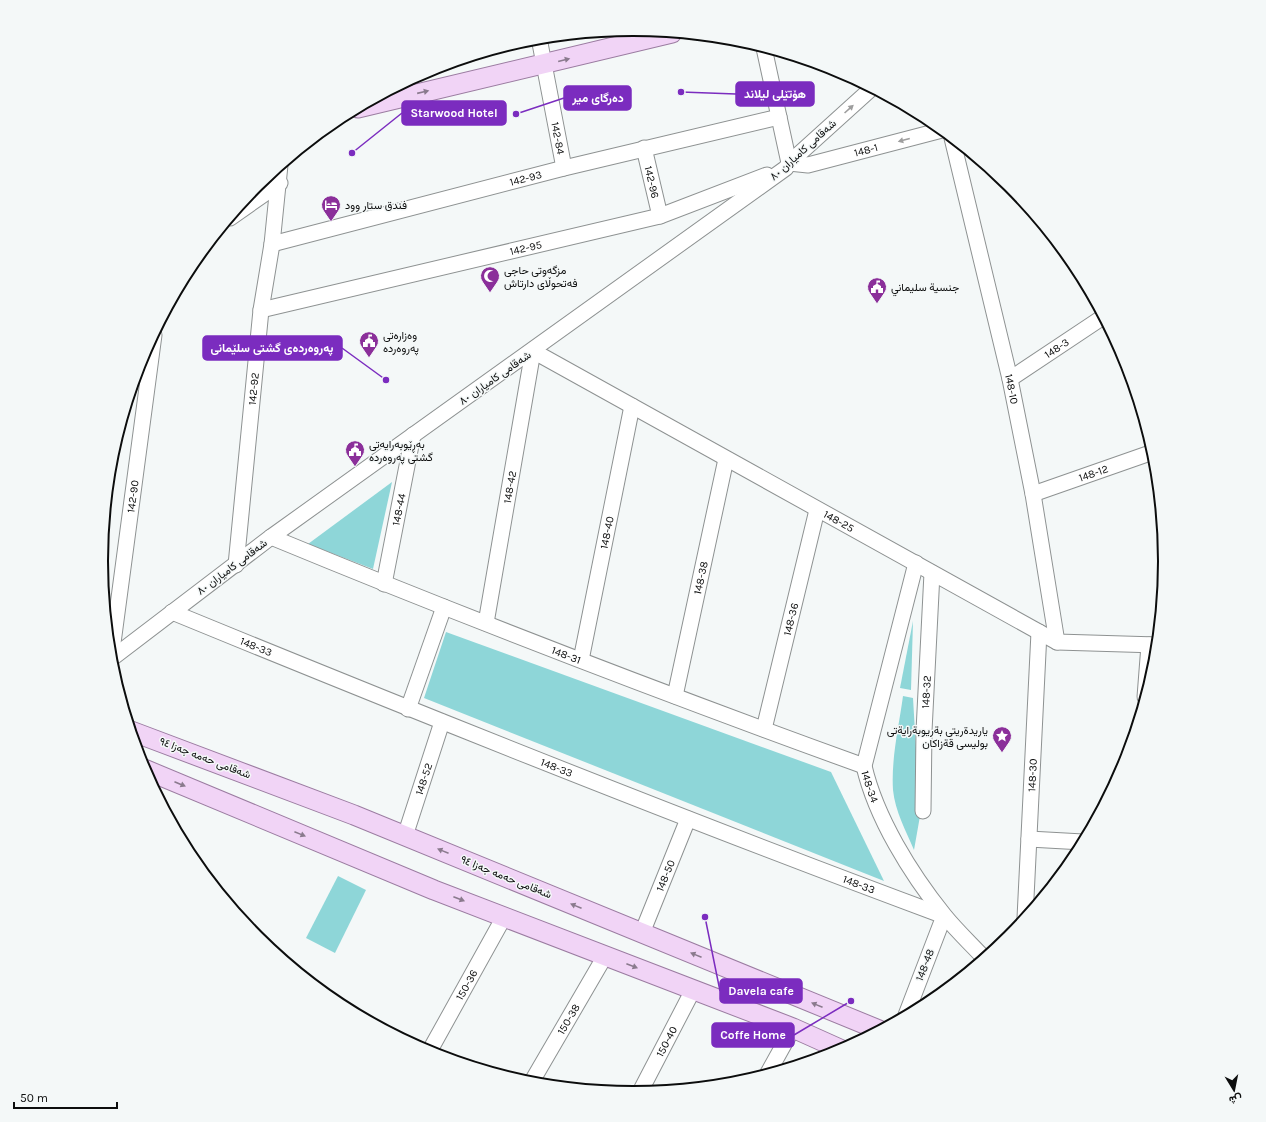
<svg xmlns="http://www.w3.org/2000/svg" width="1266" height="1122" font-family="Karla,Vazirmatn,sans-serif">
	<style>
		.green { fill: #8ed6d8 }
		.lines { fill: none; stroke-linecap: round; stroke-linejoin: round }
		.minor-casing { stroke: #8e9292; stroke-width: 17 }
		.major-casing { stroke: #9b7ca1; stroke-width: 21 }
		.minor { stroke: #fff; stroke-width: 15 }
		.major { stroke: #f1d4f6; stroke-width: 19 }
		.oneway { fill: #8a7a8d }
		.oneway2 { fill: #9e9e9e }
		.labels { text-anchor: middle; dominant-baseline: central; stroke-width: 3; stroke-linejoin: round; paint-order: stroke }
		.street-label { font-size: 11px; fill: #0c0d0d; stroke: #f4f8f8 }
		.poi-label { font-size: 11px; fill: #0c0d0d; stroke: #f4f8f8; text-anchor: start }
		.rim { fill: none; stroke: #0c0d0d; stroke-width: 2 }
		.leader { fill: none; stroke: #7b2cbf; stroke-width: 1.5 }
		.callout-dot { fill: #7b2cbf; stroke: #f4f8f8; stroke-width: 1.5 }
		.callout { fill: #7b2cbf; stroke: #7b2cbf; stroke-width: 1.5 }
		.callout-label { font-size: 12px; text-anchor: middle; font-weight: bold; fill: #fff }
	</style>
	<rect width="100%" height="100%" fill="#f4f8f8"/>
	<g class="green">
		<polygon points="392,482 373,569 308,544"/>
		<polygon points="913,621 911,690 900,688"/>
		<polygon points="446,632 831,772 884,881 424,698"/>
		<path d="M903 696 913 698 920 816 914 850C906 831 895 811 893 790 891 759 899 726 903 696Z"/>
		<polygon points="338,876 366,890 335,953 306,938"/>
	</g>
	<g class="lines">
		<g class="minor-casing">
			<g id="minor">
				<path id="s1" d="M539 38 564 168"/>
				<polyline points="764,48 789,163"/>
				<path id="s2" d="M952 138 1010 379 1033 494 1057 642"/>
				<path id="s3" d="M644 148 660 216"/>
				<path id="s4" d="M789 163 808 165 942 130"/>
				<polyline points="230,218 280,183"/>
				<path id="s5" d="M272 244 564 168 779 117"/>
				<path id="s6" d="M261 310 660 216 767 175"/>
				<path id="s7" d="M1010 379 1103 317"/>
				<path id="s8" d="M1033 494 1153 452"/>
				<path id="s9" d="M271 537C467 618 665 694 864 766"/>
				<path id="s10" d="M916 563 864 766C876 818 911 874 944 915 956 930 971 944 984 958"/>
				<path id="s11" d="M236 565 261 310 272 244 280 165"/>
				<path id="s12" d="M384 584 413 435"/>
				<path id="s13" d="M172 612C428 717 685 820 944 916L906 1015"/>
				<path id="s14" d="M486 623 533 351 1057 642 1157 645"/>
				<path id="s15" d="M111 658 154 335"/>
				<polyline points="111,659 271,537 786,168 789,163 872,88"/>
				<path id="s16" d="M581 660 632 406"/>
				<path id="s17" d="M675 696 726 459"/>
				<polyline points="1145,697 1149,645"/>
				<polyline points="408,709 444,607"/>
				<path id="s18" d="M764 729 817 510"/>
				<path id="s19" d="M923 811 924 731 932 573"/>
				<path id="s20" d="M405 836 442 722"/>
				<polyline points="1029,839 1083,842"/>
				<path id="s21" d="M1025 918 1039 632"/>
				<path id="s22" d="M642 933 688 819"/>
				<path id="s23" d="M429 1052 504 917"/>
				<polyline points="768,1073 793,1028"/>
				<path id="s24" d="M531 1083 605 956"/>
				<path id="s25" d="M640 1092 693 990"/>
			</g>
		</g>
		<g class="major-casing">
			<g id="major">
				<polyline points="358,108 672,33"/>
				<polyline points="131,731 354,815 879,1030"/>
				<polyline points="144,769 434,890 793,1028 842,1050"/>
			</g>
		</g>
		<use href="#minor" class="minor"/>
		<use href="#major" class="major"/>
	</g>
	<defs><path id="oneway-solid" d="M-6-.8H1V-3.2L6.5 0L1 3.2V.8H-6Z"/></defs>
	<g class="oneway">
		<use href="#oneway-solid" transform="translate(564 60) rotate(-14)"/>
		<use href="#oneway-solid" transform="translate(423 92) rotate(-13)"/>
		<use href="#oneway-solid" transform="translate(180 784) rotate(23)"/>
		<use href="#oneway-solid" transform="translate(300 834) rotate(22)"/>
		<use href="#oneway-solid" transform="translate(443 851) rotate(-158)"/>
		<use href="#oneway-solid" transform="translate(459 899) rotate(21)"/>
		<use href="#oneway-solid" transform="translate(576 906) rotate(-158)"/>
		<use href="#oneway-solid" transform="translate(696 955) rotate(-158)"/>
		<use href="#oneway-solid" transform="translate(632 966) rotate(21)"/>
		<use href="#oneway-solid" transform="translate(817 1005) rotate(-158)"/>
	</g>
	<g class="oneway2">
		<use href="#oneway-solid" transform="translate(849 109) rotate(-42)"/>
		<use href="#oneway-solid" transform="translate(904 140) rotate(165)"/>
	</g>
	<defs>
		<g id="hotel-pin" transform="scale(1)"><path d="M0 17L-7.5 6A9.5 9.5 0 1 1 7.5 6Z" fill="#8b2f9a" stroke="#f4f8f8"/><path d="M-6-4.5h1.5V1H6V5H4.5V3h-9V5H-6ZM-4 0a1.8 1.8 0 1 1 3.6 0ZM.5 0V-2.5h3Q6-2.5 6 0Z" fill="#fff"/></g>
		<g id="mosque-pin" transform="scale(1)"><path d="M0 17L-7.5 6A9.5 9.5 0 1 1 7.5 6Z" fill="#8b2f9a" stroke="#f4f8f8"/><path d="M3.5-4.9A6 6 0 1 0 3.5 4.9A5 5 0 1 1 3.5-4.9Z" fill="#fff"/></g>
		<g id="civic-pin" transform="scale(1)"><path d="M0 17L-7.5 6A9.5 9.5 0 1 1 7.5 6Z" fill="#8b2f9a" stroke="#f4f8f8"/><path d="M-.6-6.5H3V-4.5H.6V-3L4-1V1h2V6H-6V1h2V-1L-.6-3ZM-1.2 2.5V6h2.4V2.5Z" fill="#fff"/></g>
		<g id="sight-pin" transform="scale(1)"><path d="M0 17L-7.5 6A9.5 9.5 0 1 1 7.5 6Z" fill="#8b2f9a" stroke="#f4f8f8"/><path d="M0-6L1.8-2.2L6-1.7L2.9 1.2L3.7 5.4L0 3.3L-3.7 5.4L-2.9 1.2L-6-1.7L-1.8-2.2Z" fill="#fff"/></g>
	</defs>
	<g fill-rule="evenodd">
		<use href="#hotel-pin" x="331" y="205"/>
		<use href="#mosque-pin" x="490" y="276"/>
		<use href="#civic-pin" x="877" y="287"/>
		<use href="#civic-pin" x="369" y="341"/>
		<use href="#civic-pin" x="355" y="450"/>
		<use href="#sight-pin" x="1002" y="736"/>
	</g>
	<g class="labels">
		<g class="street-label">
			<text stroke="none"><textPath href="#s1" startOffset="102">142-84</textPath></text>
			<text transform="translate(803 150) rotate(-42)">شەقامی کامیاران ٨٠</text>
			<text stroke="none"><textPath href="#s4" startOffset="79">148-1</textPath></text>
			<text stroke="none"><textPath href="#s5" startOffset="262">142-93</textPath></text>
			<text stroke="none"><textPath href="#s3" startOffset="35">142-96</textPath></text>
			<text stroke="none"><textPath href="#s6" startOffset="272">142-95</textPath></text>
			<text stroke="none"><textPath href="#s7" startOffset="56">148-3</textPath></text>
			<text transform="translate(495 378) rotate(-35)">شەقامی کامیاران ٨٠</text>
			<text stroke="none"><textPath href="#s2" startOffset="258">148-10</textPath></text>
			<text stroke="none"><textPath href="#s11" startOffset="177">142-92</textPath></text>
			<text stroke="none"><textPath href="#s8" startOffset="64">148-12</textPath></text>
			<text stroke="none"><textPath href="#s14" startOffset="138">148-42</textPath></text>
			<text stroke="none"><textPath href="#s15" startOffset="163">142-90</textPath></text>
			<text stroke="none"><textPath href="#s12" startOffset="76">148-44</textPath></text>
			<text stroke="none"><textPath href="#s14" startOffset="626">148-25</textPath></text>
			<text stroke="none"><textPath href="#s16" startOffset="130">148-40</textPath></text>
			<text transform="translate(232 567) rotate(-37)">شەقامی کامیاران ٨٠</text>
			<text stroke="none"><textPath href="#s17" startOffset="121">148-38</textPath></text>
			<text stroke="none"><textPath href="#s18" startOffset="113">148-36</textPath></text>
			<text stroke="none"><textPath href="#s13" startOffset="91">148-33</textPath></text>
			<text stroke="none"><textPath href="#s9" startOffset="318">148-31</textPath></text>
			<text stroke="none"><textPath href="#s19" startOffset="119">148-32</textPath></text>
			<text transform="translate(205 758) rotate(21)">شەقامی حەمە جەزا ٩٤</text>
			<text stroke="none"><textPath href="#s13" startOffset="415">148-33</textPath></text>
			<text stroke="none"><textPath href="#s21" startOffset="143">148-30</textPath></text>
			<text stroke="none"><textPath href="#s20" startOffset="60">148-52</textPath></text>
			<text stroke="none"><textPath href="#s10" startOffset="231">148-34</textPath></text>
			<text stroke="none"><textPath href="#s22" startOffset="62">148-50</textPath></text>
			<text transform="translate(506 877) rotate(22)">شەقامی حەمە جەزا ٩٤</text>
			<text stroke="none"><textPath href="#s13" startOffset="739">148-33</textPath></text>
			<text transform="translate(925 965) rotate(-69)">148-48</text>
			<text stroke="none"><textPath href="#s23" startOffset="77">150-36</textPath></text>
			<text stroke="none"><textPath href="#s24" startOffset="74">150-38</textPath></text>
			<text stroke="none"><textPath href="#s25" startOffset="57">150-40</textPath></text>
		</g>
		<g class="poi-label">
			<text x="345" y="205">فندق ستار وود</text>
			<text x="504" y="270">مزگەوتی حاجی<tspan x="504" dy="13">فەتحوڵای دارتاش</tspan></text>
			<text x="891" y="287">جنسية سليماني</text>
			<text x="383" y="335">وەزارەتی<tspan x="383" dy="13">پەروەردە</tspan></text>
			<text x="369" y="444">بەڕێوبەرایەتی<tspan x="369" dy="13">گشتی پەروەردە</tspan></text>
			<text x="988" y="730" text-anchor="end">ياريدةريتى بةريوبةرايةتى<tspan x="988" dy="13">بوليسى قةزاكان</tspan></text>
		</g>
	</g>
	<path d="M0 0H1266V1122H0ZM108 561a525 525 0 1 1 1050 0a525 525 0 1 1-1050 0Z" fill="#f4f8f8" fill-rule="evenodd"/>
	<path class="rim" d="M108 561a525 525 0 1 1 1050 0a525 525 0 1 1-1050 0Z"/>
	<path class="leader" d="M681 92L736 94M516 114L564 98M352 153L402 113M386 380L342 348M705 917L720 991M851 1001L794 1035"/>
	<g class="callout-dot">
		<circle cx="681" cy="92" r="4"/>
		<circle cx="516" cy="114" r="4"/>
		<circle cx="352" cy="153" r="4"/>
		<circle cx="386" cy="380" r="4"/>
		<circle cx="705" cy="917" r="4"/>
		<circle cx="851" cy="1001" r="4"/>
	</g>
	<g class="callout">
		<rect x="736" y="82" width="78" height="24" rx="4"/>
		<rect x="564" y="86" width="67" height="24" rx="4"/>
		<rect x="402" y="101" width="104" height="24" rx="4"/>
		<rect x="203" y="336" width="139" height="24" rx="4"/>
		<rect x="720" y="979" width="82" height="24" rx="4"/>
		<rect x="712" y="1023" width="82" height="24" rx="4"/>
	</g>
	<g class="callout-label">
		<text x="775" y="98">هۆتێلی لیلاند</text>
		<text x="598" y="102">دەرگای میر</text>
		<text x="454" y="117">Starwood Hotel</text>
		<text x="272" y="352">پەروەردەی گشتی سلێمانی</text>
		<text x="761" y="995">Davela cafe</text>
		<text x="753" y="1039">Coffe Home</text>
	</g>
	<g transform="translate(1234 1090) rotate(170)" stroke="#f4f8f8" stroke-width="3" paint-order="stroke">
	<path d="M0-3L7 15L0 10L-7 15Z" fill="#0c0d0d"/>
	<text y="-6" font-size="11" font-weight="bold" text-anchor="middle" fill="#0c0d0d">ش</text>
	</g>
	<path d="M14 1102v6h103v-6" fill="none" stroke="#0c0d0d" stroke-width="2"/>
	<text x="20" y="1102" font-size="12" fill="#0c0d0d" stroke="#f4f8f8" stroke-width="3" paint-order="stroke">50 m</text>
</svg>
